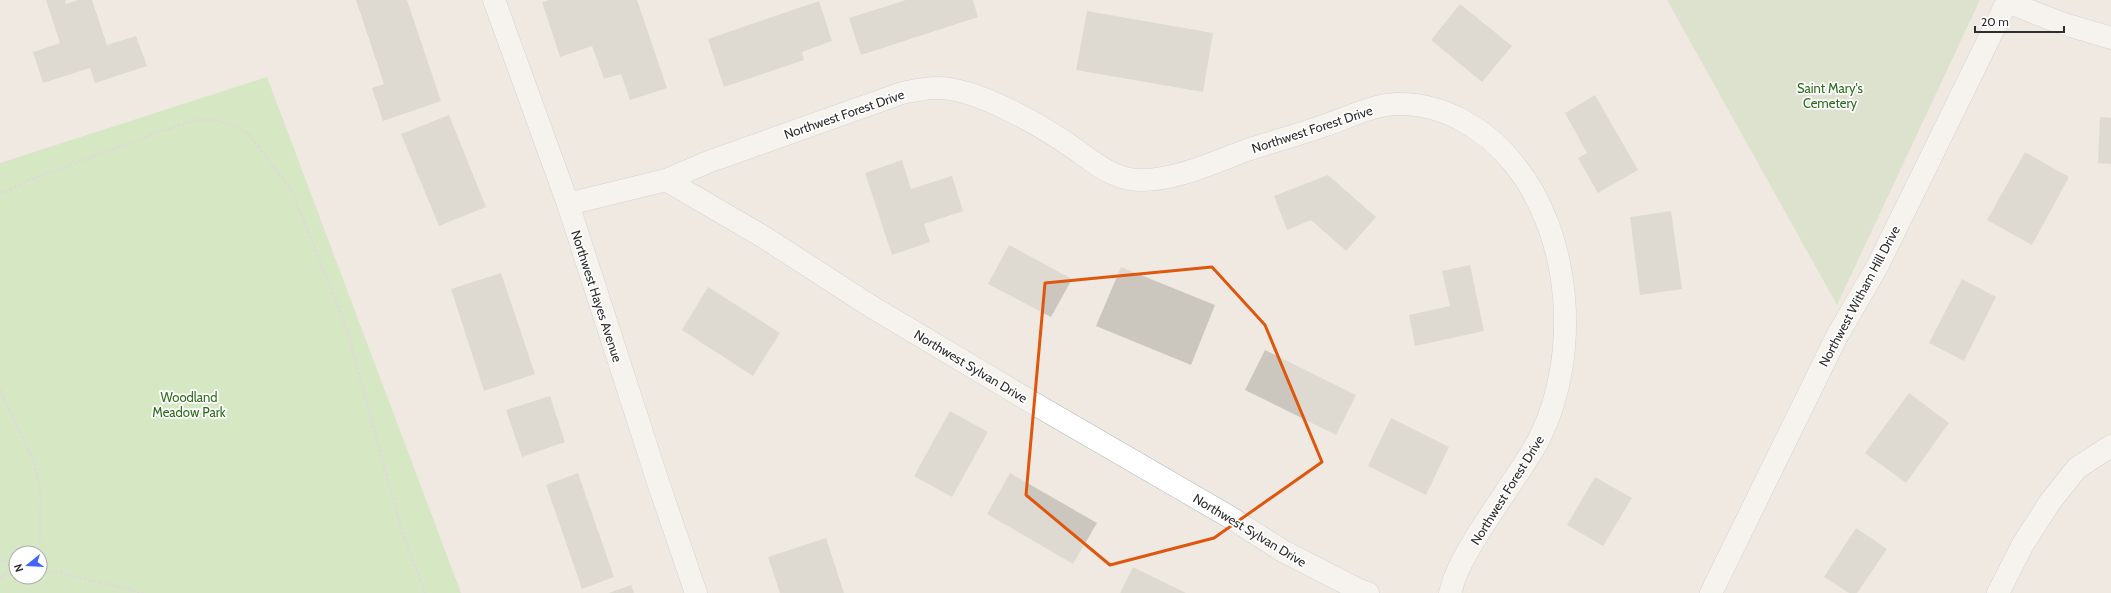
<svg xmlns="http://www.w3.org/2000/svg" width="2111" height="593" font-family="Cabin,sans-serif">
	<style>
		.green { fill: #b6e59e; fill-rule: evenodd }
		.cemetery { fill: #c8d9b8 }
		.building { fill: #cbc7bf }
		.lines { fill: none; stroke-linecap: round; stroke-linejoin: round }
		.street-casing { stroke: #b4b7c1; stroke-width: 23 }
		.secondary-casing { stroke: #b4b7c1; stroke-width: 23 }
		.path { stroke: #c9c9c9; stroke-width: 2.5; stroke-dasharray: 3 2; stroke-linecap: butt }
		.street { stroke: #fff; stroke-width: 22 }
		.secondary { stroke: #fff; stroke-width: 22 }
		.marked { fill: none; stroke: #df570e; stroke-width: 3; stroke-linejoin: round }
		.labels { text-anchor: middle; dominant-baseline: central; stroke-width: 3.5; stroke-linejoin: round; paint-order: stroke }
		.park-label { font-size: 13px; fill: #2c6e1b; stroke: #fff }
		.street-label { font-size: 13px; fill: #2e2e2e; stroke: #fff }
	</style>
	<rect width="100%" height="100%" fill="#efe9e1"/>
	<path class="green" d="M267 77 461 593H0V163ZM16 553H40V577H16Z"/>
	<polygon class="cemetery" points="1667,0 1980,0 1837,305"/>
	<g class="building">
		<polygon points="46,0 65,0 66,4 78,0 92,0 107,45 136,36 147,66 95,83 90,68 43,83 33,52 60,43"/>
		<polygon points="356,0 407,0 441,101 383,121 372,88 384,84"/>
		<polygon points="549,0 637,0 667,88 630,100 621,74 604,79 592,46 560,57 542,2"/>
		<polygon points="906,0 973,0 978,17 861,55 849,18"/>
		<polygon points="819,1 832,41 802,52 804,60 724,87 708,39"/>
		<polygon points="1460,4 1512,46 1482,82 1431,40"/>
		<polygon points="1087,11 1213,33 1203,92 1076,70"/>
		<polygon points="1595,95 1638,170 1598,193 1578,158 1587,153 1565,113"/>
		<polygon points="449,115 486,207 439,226 401,134"/>
		<polygon points="2100,117 2111,118 2111,164 2098,163"/>
		<polygon points="2025,152 2069,177 2032,245 1987,220"/>
		<polygon points="902,160 911,189 952,176 963,211 924,224 930,242 892,255 865,173"/>
		<polygon points="1328,175 1376,217 1346,251 1311,220 1287,230 1274,196"/>
		<polygon points="1671,211 1682,289 1640,295 1630,217"/>
		<polygon points="1009,245 1072,279 1051,317 988,284"/>
		<polygon points="1470,265 1484,331 1415,346 1409,315 1450,306 1442,271"/>
		<polygon points="1121,267 1215,305 1191,365 1096,326"/>
		<polygon points="501,273 535,374 484,391 451,289"/>
		<polygon points="1962,279 1996,297 1964,361 1929,343"/>
		<polygon points="708,287 780,333 753,376 682,330"/>
		<polygon points="1265,350 1356,395 1336,435 1245,390"/>
		<polygon points="1909,393 1949,423 1906,483 1865,453"/>
		<polygon points="550,396 565,442 522,457 506,410"/>
		<polygon points="950,411 988,432 952,497 914,476"/>
		<polygon points="1391,418 1449,447 1426,495 1368,466"/>
		<polygon points="578,473 614,577 582,589 546,485"/>
		<polygon points="1010,473 1097,523 1073,564 987,514"/>
		<polygon points="1595,477 1632,498 1603,546 1567,525"/>
		<polygon points="1856,528 1887,549 1857,593 1849,593 1824,577"/>
		<polygon points="826,538 844,593 780,593 768,557"/>
		<polygon points="1133,567 1186,593 1120,593"/>
		<polygon points="631,585 634,593 609,593"/>
	</g>
	<g class="lines">
		<g class="street-casing">
			<g id="street">
				<polyline points="494,0 568,204 659,485 696,593"/>
				<polyline points="2007,2 2061,23 2111,38"/>
				<path d="M666 180 708 162 902 93C913 91 925 88 936 88 976 87 1042 126 1075 149 1096 164 1114 180 1141 180 1178 180 1216 161 1250 149 1275 141 1301 134 1326 125 1349 117 1372 105 1397 104 1444 103 1486 129 1514 164 1572 235 1580 354 1541 435 1531 456 1517 474 1505 493 1489 517 1465 551 1455 577 1453 582 1452 588 1450 593"/>
				<polyline points="568,204 666,180 762,236 872,307 1040,407 1228,516 1283,551 1359,590 1368,593"/>
				<polyline points="1998,593 2023,544 2050,502 2077,468 2111,446"/>
			</g>
		</g>
		<g class="secondary-casing">
			<polyline id="secondary" points="1711,593 1837,336 1878,265 2008,0"/>
		</g>
		<g class="path">
			<polyline points="0,193 8,191 27,181 159,132 196,120 218,120 248,133 292,191 346,327 402,531 425,593"/>
			<polyline points="0,390 34,462 41,495 39,553"/>
			<polyline points="0,560 16,563"/>
			<polyline points="40,568 143,593"/>
			<polyline points="0,579 16,564"/>
		</g>
		<use href="#street" class="street"/>
		<use href="#secondary" class="secondary"/>
	</g>
	<path d="M0 0H2111V593H0ZM1212 267 1265 325 1322 462 1214 538 1110 565 1026 495 1045 283Z" fill="#efe9e1" fill-opacity=".55" fill-rule="evenodd"/>
	<path class="marked" d="M1212 267 1265 325 1322 462 1214 538 1110 565 1026 495 1045 283Z"/>
	<g class="labels">
		<g class="park-label">
			<text x="1830" y="88">Saint Mary's<tspan x="1830" dy="15">Cemetery</tspan></text>
			<text x="189" y="397">Woodland<tspan x="189" dy="15">Meadow Park</tspan></text>
		</g>
		<g class="street-label">
			<text transform="translate(844 114) rotate(-19)">Northwest Forest Drive</text>
			<text transform="translate(1312 129) rotate(-18)">Northwest Forest Drive</text>
			<text transform="translate(597 296) rotate(72)">Northwest Hayes Avenue</text>
			<text transform="translate(1859 296) rotate(-62)">Northwest Witham Hill Drive</text>
			<text transform="translate(971 366) rotate(31)">Northwest Sylvan Drive</text>
			<text transform="translate(1507 490) rotate(-58)">Northwest Forest Drive</text>
			<text transform="translate(1250 530) rotate(31)">Northwest Sylvan Drive</text>
		</g>
	</g>
	<g transform="translate(28 565) rotate(252)"><circle r="19" fill="#ffffff" stroke="#ababab"/>
	<path d="M0-3L7 15L0 10L-7 15Z" fill="#4264fb"/>
	<text y="-6" font-size="11" font-weight="bold" text-anchor="middle" fill="#2e2e2e">N</text>
	</g>
	<path d="M1975 26v6h89v-6" fill="none" stroke="#2e2e2e" stroke-width="2"/>
	<text x="1981" y="26" font-size="12" fill="#2e2e2e" stroke="#ffffff" stroke-width="3" paint-order="stroke">20 m</text>
</svg>
